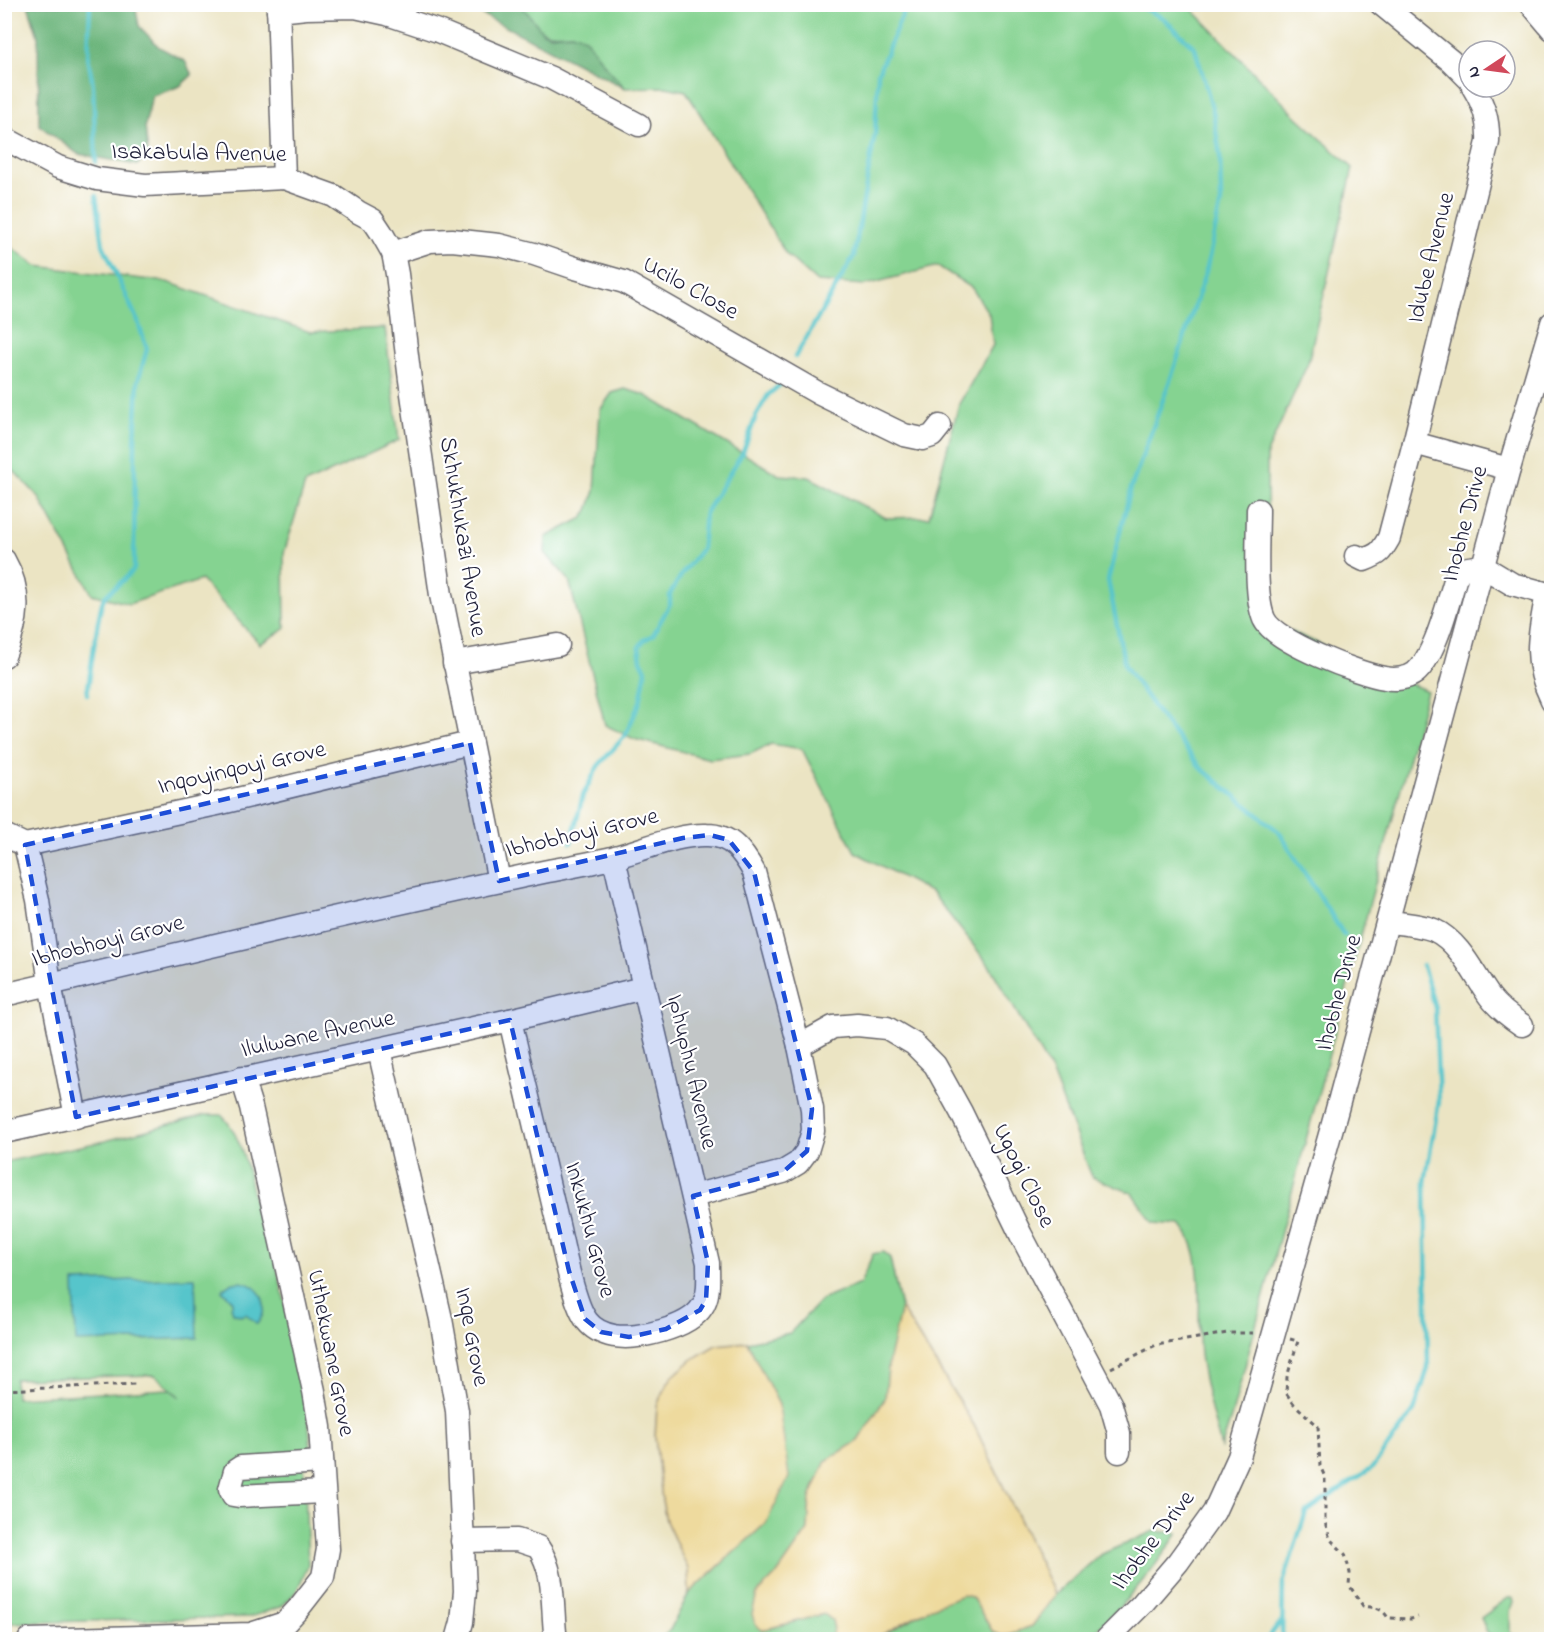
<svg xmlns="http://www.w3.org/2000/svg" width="1556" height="1644" font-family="'Indie Flower',sans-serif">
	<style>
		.green { fill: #85d391; stroke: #547a66; stroke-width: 1.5; fill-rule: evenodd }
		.forest { fill: #6cb57b; stroke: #476c5b; stroke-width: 1.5 }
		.sand { fill: #eeda9e; stroke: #887e6c; stroke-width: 1.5 }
		.water { fill: #57c5cb; stroke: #3c7483; stroke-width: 1.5 }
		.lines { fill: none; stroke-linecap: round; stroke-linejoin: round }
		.stream { stroke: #57c5cb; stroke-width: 4.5 }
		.minor-casing { stroke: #68666b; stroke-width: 25 }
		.path { stroke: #68666b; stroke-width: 3; stroke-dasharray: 4.5 4.5; stroke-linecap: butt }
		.minor { stroke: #fff; stroke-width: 22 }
		.marked { fill: #1d4ed8; fill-opacity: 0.2; stroke: #1d4ed8; stroke-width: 4.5; stroke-dasharray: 12 8; stroke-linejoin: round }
		.labels { text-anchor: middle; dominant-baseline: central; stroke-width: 4.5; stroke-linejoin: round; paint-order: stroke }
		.street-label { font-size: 24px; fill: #22223b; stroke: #fff }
	</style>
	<rect width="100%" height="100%" fill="#fff"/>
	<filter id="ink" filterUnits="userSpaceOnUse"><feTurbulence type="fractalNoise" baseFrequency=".0167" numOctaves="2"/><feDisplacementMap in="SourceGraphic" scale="12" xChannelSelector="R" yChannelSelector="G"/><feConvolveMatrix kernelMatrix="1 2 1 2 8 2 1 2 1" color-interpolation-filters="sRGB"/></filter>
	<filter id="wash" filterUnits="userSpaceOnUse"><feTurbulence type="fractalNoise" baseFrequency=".008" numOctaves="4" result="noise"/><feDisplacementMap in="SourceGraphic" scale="24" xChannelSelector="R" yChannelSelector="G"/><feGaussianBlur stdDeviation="1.35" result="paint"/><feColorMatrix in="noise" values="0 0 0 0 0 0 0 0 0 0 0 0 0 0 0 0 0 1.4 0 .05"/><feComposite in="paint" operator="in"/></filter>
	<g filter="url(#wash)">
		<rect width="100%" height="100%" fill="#ebe4c3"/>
		<g class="green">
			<path d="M521 5H1188L1297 117 1353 168 1308 363 1267 453 1268 613 1274 624 1427 691 1231 1418 1221 1448C1214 1419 1203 1384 1200 1354 1196 1316 1208 1255 1181 1225L1153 1223 1132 1193 1092 1177 1051 1071 989 965 932 893 855 852 802 749 771 744 750 754 710 759 634 739 605 725 569 580 545 553 546 537 583 518 588 510 595 491 600 410 612 393 625 389 645 395 779 475 809 477 886 518 929 517 959 404 993 345 989 314 972 288 938 266 866 285 817 282 786 254 686 91 666 87 625 88 572 33C537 36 541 30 521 5Z"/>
			<polygon points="4,242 37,266 167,282 310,332 385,328 399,440 305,484 284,553 285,629 260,644 201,580 129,604 92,594 38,496 5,462"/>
			<path d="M205 1115H221C244 1136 250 1182 256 1212L264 1210 307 1399 311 1451 304 1459 308 1566 296 1592 281 1607 250 1617 5 1623 4 1162 105 1141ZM155 1375 180 1397 169 1389 16 1398 15 1379Z"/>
			<polygon points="883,1252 890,1258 901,1308 889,1359 885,1398 858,1441 826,1461 810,1498 808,1530 778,1573 758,1594 763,1630 824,1614 832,1620 834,1629 830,1639 660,1640 670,1630 689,1593 766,1523 779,1405 747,1342 790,1333 821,1300 860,1284 873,1254"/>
			<path d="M1154 1531 1178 1533C1151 1573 1122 1609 1086 1639L874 1640 932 1607 962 1595 972 1597 993 1632 1003 1636 1032 1626 1055 1595 1100 1555Z"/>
			<polygon points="1508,1598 1513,1598 1514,1603 1510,1611 1510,1633 1520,1639 1494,1639 1487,1632 1481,1618"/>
		</g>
		<g class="forest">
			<polygon points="28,5 135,5 139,26 159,47 185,61 192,75 180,86 152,96 145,126 148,155 137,165 78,154 39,125 38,36"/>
			<polygon points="468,5 521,5 543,32 550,35 572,33 585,38 607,68 625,88 471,9"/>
		</g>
		<g class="sand">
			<polygon points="901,1308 974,1425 1055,1595 1032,1626 1003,1636 993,1632 972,1597 962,1595 932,1607 874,1639 830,1639 834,1629 832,1620 824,1614 762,1630 755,1624 752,1614 757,1594 778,1573 808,1530 810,1498 826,1461 858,1441 885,1399 889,1359"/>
			<polygon points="747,1342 779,1405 789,1477 766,1523 689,1593 688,1569 666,1521 662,1500 655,1437 657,1406 663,1391 672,1377 694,1358 716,1345"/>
		</g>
		<g class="water">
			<polygon points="195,1278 197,1338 76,1342 74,1282"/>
			<path d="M239 1282C261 1284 272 1306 257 1324L246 1314 241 1316 233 1313 231 1307 233 1301 222 1290 229 1284Z"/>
		</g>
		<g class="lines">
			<g class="stream">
				<polyline points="90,4 88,57 93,85 96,162"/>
				<polyline points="1136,4 1163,18 1195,48 1213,111 1220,156 1221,202 1206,271 1173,372 1131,488 1108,580 1125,666 1158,713 1201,768 1279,832 1344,935"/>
				<polyline points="795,357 854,256 875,133 878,73 907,4"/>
				<path d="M87 694C90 678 98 607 104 598 113 587 125 581 134 569L135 440 138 381 147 349 138 322 103 245 96 196"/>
				<polyline points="571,843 583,795 598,766 625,736 640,702 646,670 641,660 639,647 644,640 653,635 670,604 670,594 682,574 702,548 705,513 743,452 756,416 768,395 782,383"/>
				<polyline points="1267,1640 1282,1620"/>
				<polyline points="1282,1640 1283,1583 1306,1512 1372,1468 1414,1411 1428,1368 1425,1182 1439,1101 1435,1008 1423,966"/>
			</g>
		</g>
	</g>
	<g filter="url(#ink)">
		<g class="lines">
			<g class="minor-casing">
				<g id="minor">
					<polyline points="278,4 284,178"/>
					<polyline points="1381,4 1451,61 1469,79"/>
					<polyline points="1531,4 1552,29"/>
					<polyline points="278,11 306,8 355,7 387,14 438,31 551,78 639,125"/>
					<polyline points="4,138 58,167 97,179 145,185 284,178 334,196 358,212 373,220 381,232 393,253 397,274 410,380 441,595 499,881"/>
					<polyline points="393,253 430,241 452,240 499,245 534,254 575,268 624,282 818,393 904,435 923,439 932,436 940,426"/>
					<polyline points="1414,443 1509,469"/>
					<path d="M1258 510C1258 537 1254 596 1264 619 1274 642 1359 674 1385 678 1394 680 1407 679 1415 673 1435 657 1448 602 1456 577L1462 569 1482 566 1512 584 1552 595"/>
					<path d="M1356 556 1364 560C1380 554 1381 552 1389 538L1414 443 1488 142C1489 121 1484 105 1473 87"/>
					<path d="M4 560C23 593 18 622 4 656"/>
					<path d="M1547 594C1539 635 1532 660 1552 700"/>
					<polyline points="454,663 558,645"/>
					<polyline points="4,835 25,845 38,900 50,984 76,1117"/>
					<polyline points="25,845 217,804 470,743"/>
					<path d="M1388 922C1399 923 1424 926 1434 930 1460 942 1474 975 1490 997 1499 1009 1510 1017 1522 1025"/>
					<path d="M4 995C185 952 366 909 548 871 570 867 593 863 615 857 644 850 676 834 707 835 731 835 743 852 754 872L799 1046 812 1109 813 1131 807 1151 798 1163 783 1172 693 1196"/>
					<path d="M510 1020C526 1090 543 1160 559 1229 564 1251 574 1305 587 1321 593 1329 604 1334 614 1336 637 1340 689 1328 702 1307 710 1295 708 1278 708 1263L614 858"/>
					<polyline points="799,1046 833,1027 857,1025 887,1028 914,1044 935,1065 961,1112 1021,1235 1111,1405 1119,1433 1119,1452"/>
					<polyline points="379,1050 441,1319 457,1411 465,1591 462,1622 457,1640"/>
					<polyline points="4,1132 510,1020 643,988"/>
					<polyline points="322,1462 241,1467 235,1471 230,1489 233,1495 239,1496 323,1492"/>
					<path d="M462 1541 517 1540 538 1547C555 1571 552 1604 555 1632"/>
					<polyline points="29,1640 251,1634 285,1623 298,1609 323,1577 328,1549 320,1427 314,1391 251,1107 242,1078"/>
					<polyline points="1106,1640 1142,1604 1178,1562 1214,1512 1239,1457 1336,1113 1509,469 1552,323"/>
				</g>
			</g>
			<g class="path">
				<path d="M1290 1339 1298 1341 1287 1377 1286 1393 1294 1404 1318 1426 1320 1466 1325 1477V1522L1330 1539 1345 1554 1350 1573 1349 1585 1363 1606C1374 1608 1382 1607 1388 1618L1411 1619 1418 1617"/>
				<polyline points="1111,1368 1156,1345 1228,1333 1254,1333"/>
				<polyline points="4,1390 136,1384"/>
			</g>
			<use href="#minor" class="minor"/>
		</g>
	</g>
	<path class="marked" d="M470 743 499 881 683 838 710 835 729 840 754 872 812 1109 807 1151 783 1172 693 1196 708 1263 706 1300 700 1310 666 1329 629 1337 601 1332 585 1319 569 1271 510 1020 76 1117 25 845Z"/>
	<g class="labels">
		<g class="street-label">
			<text transform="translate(199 154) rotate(1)">Isakabula Avenue</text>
			<text transform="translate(1432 258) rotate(-76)">Idube Avenue</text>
			<text transform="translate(690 289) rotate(29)">Ucilo Close</text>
			<text transform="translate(1466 524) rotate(-75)">Ihobhe Drive</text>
			<text transform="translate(462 537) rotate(81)">Skhukhukazi Avenue</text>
			<text transform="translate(242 769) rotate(-13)">Inqoyinqoyi Grove</text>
			<text transform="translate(582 834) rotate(-13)">Ibhobhoyi Grove</text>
			<text transform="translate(108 942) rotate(-14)">Ibhobhoyi Grove</text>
			<text transform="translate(1340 993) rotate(-75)">Ihobhe Drive</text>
			<text transform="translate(318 1035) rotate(-12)">Ilulwane Avenue</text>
			<text transform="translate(691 1072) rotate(77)">Iphuphu Avenue</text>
			<text transform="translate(1023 1176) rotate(64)">Ugogi Close</text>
			<text transform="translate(589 1230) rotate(75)">Inkukhu Grove</text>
			<text transform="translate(471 1337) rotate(79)">Inqe Grove</text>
			<text transform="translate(330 1353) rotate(79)">Uthekwane Grove</text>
			<text transform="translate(1154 1541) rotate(-52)">Ihobhe Drive</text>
		</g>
	</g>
	<rect width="1556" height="1644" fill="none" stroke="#fff" stroke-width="24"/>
	<g transform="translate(1487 69) rotate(257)"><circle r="28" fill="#ffffff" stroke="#a7a7b1" stroke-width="1.5"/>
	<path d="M0-4.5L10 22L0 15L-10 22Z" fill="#d1495b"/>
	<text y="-9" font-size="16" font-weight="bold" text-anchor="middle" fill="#22223b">N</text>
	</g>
</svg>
